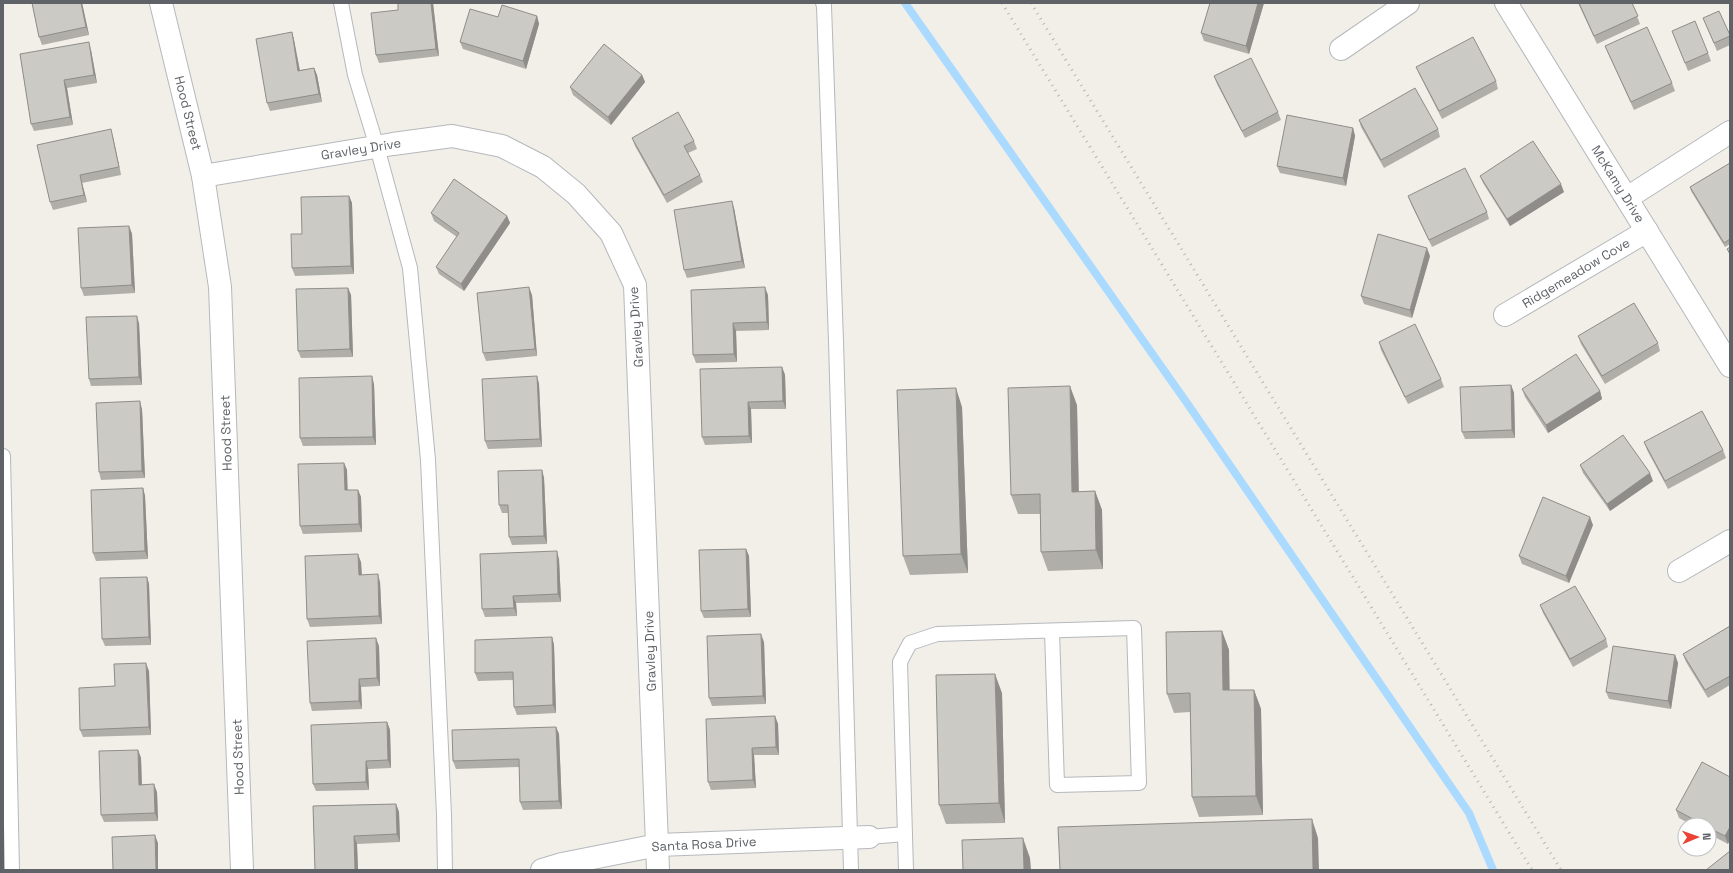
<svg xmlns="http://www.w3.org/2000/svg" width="1733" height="873" font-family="'Space Grotesk',sans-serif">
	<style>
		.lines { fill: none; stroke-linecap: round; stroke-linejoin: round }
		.stream { stroke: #aadaff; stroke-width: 8 }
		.service-casing { stroke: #b5b8bc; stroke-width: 16 }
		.minor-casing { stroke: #b5b8bc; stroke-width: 24 }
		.service { stroke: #fff; stroke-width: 14 }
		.minor { stroke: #fff; stroke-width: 22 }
		.rail { stroke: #b6b7b8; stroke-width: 3; stroke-dasharray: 1 5; stroke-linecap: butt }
		.wall { fill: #afaea9 }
		.shaded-wall { fill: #8f8d8a }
		.building { fill: #cccac5; stroke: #8f8d8a }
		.labels { text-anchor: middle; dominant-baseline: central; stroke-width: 3; stroke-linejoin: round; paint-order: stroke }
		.street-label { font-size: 13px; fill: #5f6368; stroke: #fff }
	</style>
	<rect width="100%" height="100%" fill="#f1efe8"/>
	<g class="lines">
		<polyline class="stream" points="905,3 1187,403 1469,813 1493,870"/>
		<g class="service-casing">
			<g id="service">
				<polyline points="341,3 355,75 377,147 410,268 428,460 444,815 445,870"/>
				<polyline points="823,3 824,6 836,341 851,870"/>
				<polyline points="3,456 12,870"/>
				<polyline points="869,837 905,834"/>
				<polyline points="906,870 900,662 910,643 937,634 1134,628 1139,783 1057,785 1052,631"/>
			</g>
		</g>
		<g class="minor-casing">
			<g id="minor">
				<polyline points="161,3 203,176 220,287 242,870"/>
				<polyline points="1506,3 1730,366"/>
				<polyline points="1341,49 1408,3"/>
				<polyline points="203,176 393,144 452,136 502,146 543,167 576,194 611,233 635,285 658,870"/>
				<polyline points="1627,198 1730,132"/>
				<polyline points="1505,315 1647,231"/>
				<polyline points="1679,571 1730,541"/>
				<polyline points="542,870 562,864 658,845 869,837"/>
			</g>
		</g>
		<use href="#service" class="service"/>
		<use href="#minor" class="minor"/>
		<g class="rail">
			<polyline points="1002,3 1532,870"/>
			<polyline points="1031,3 1561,870"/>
		</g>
	</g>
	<g class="wall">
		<polygon points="32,3 82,3 89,35 42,45 39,37"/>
		<polygon points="398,3 433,3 439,56 379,63 376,55 398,10"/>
		<polygon points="1210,3 1264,3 1249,54 1204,41 1201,33"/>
		<polygon points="1578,3 1632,3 1640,24 1597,44"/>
		<polygon points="537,16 539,24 526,69 463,49 460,42"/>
		<polygon points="1703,18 1730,35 1730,45 1717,51"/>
		<polygon points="1672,31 1708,53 1711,61 1688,71"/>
		<polygon points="292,32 294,40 300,70 314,68 317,75 322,102 270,111 267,103"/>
		<polygon points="1605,46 1672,83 1675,91 1634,110 1608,53"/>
		<polygon points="91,50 97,83 67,88 73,125 34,131 31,124 20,54"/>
		<polygon points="1416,67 1496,81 1498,89 1442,119 1419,74"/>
		<polygon points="642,75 645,82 611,125 573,95 570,87"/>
		<polygon points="1214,76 1278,112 1281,120 1245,138 1217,84"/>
		<polygon points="1359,120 1438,129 1440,137 1384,168 1361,127"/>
		<polygon points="1353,128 1355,136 1346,186 1280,173 1277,166"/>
		<polygon points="113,137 121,175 82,183 87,202 53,210 50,202"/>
		<polygon points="632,138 694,141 697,149 688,153 700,175 703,182 667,203 635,146"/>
		<polygon points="1730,163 1730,244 1725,247 1691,191 1690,187"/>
		<polygon points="1480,176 1564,192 1510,226 1483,183"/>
		<polygon points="349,196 352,203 354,274 295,276 292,268 302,234"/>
		<polygon points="1408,196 1487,212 1489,219 1432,247 1411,204"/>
		<polygon points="734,208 745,268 687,278 684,270"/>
		<polygon points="431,213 507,216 510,223 464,291 439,274 436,267 457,237 434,221"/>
		<polygon points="129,226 132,234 135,293 84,296 81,288"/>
		<polygon points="1430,256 1412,318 1364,304 1361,296"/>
		<polygon points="348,288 351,295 353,357 301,358 298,351"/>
		<polygon points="532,295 537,356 486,361 483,353"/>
		<polygon points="768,295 769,330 736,331 737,362 696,363 693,355"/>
		<polygon points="139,323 142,385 91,386 89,379"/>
		<polygon points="1578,336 1658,343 1660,351 1605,384 1581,344"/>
		<polygon points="1379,342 1441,379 1444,387 1408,404 1381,350"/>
		<polygon points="782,367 785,375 786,409 751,409 752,443 705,445 702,437"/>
		<polygon points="537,376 539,384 542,447 488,449 485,441"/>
		<polygon points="374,384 376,445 303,446 300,438"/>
		<polygon points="1511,385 1514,393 1515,438 1465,439 1462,432"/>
		<polygon points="1522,389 1600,391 1602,399 1548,433 1525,397"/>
		<polygon points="1077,405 1079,492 1095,491 1102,510 1103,569 1048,571 1041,552 1040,514 1018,514 1011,495"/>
		<polygon points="962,407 968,573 910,575 903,556"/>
		<polygon points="142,409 145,478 101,480 99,472"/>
		<polygon points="1644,442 1723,450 1726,458 1668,489 1647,450"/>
		<polygon points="344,463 347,470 347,490 358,490 361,497 362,532 303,534 300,526"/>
		<polygon points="1580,465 1653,481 1610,511 1583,473"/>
		<polygon points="542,470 544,478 547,544 512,545 509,537 508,513 502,513 499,505"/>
		<polygon points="143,488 145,496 148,559 96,561 93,553"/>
		<polygon points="1593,525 1569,583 1522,564 1519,556"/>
		<polygon points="746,549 749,556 751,617 704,618 701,611"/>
		<polygon points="559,559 561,602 516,603 517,616 485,617 482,609"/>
		<polygon points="361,562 362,575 380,582 382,624 310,627 307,619"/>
		<polygon points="147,577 149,584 151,645 105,646 102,639"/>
		<polygon points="1540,605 1606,639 1608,647 1573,667 1543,613"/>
		<polygon points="1730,626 1730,685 1708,698 1686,662 1683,654"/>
		<polygon points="1222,631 1229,650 1229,690 1254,690 1261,709 1263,815 1199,817 1192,797 1190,712 1174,713 1167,694"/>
		<polygon points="552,637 554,645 556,713 517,715 514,707 513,680 478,681 475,673"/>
		<polygon points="764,642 766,704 712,706 709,698"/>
		<polygon points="379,646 380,686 361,687 362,709 312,711 310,703"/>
		<polygon points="1675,655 1678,663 1671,709 1609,699 1606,692"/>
		<polygon points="149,671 151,735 83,737 80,730"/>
		<polygon points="1002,693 1005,823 946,824 939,805"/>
		<polygon points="775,716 778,724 779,755 754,755 756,788 711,790 708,782"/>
		<polygon points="387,722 390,730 391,768 368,769 369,790 316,791 313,784"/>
		<polygon points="556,727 559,734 562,809 523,810 520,802 519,767 456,769 453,761"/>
		<polygon points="138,750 141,758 142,785 157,792 158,821 104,822 101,815"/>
		<polygon points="1730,777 1728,844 1709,834 1709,825 1692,825 1679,818 1676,810"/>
		<polygon points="396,804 399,812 400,842 357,844 358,870 315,870 313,806"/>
	</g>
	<g class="shaded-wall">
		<polygon points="81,3 82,3 89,35 86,27"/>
		<polygon points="431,3 433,3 439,56 436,49"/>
		<polygon points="1258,3 1264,3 1249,54 1246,46"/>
		<polygon points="537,16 539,24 526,69 523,61"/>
		<polygon points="292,32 294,40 301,78 298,71"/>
		<polygon points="89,42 91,50 97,83 94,75"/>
		<polygon points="314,68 317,75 322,102 319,94"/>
		<polygon points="642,75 645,82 611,125 608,117"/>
		<polygon points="64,80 67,88 73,125 70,117"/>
		<polygon points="1353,128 1355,136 1346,186 1343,178"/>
		<polygon points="111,129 113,137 121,175 119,167"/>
		<polygon points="80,175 82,183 87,202 84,195"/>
		<polygon points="1561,184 1564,192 1510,226 1507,219"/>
		<polygon points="349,196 352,203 354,274 351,266"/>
		<polygon points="732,201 734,208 745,268 742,261"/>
		<polygon points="507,216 510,223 464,291 461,284"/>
		<polygon points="129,226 132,234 135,293 132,285"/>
		<polygon points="1427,248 1430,256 1412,318 1410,310"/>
		<polygon points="529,287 532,295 537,356 535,349"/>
		<polygon points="765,287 768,295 769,330 767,322"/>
		<polygon points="348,288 351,295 353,357 350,349"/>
		<polygon points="137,316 139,323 142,385 139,377"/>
		<polygon points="733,323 736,331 737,362 734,354"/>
		<polygon points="782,367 785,375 786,409 783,401"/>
		<polygon points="372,376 374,384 376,445 373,437"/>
		<polygon points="537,376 539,384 542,447 540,439"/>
		<polygon points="1511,385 1514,393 1515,438 1512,430"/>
		<polygon points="1070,386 1077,405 1079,511 1072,492"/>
		<polygon points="956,388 962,407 968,573 961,554"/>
		<polygon points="1600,391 1602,399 1548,433 1546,425"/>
		<polygon points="140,401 142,409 145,478 142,471"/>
		<polygon points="748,402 751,409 752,443 749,436"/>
		<polygon points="344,463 347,470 348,498 345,490"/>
		<polygon points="542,470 544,478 547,544 544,536"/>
		<polygon points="1650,473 1653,481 1610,511 1607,504"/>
		<polygon points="143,488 145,496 148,559 145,551"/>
		<polygon points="358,490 361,497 362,532 359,524"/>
		<polygon points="1095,491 1102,510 1103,569 1096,550"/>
		<polygon points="1590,517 1593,525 1569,583 1566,576"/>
		<polygon points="746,549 749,556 751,617 748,609"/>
		<polygon points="557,551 559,559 561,602 558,594"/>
		<polygon points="358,554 361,562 362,582 359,575"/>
		<polygon points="378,574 380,582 382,624 379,616"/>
		<polygon points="147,577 149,584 151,645 149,637"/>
		<polygon points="513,596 516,603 517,616 514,608"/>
		<polygon points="1222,631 1229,650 1230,709 1223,690"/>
		<polygon points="761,634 764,642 766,704 763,696"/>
		<polygon points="552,637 554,645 556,713 553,705"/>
		<polygon points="376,638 379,646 380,686 377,678"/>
		<polygon points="1675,655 1678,663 1671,709 1668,701"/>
		<polygon points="146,663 149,671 151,735 149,727"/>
		<polygon points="995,674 1002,693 1005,823 999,803"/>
		<polygon points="359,679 361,687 362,709 359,701"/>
		<polygon points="1254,690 1261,709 1263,815 1256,796"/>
		<polygon points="775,716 778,724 779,755 776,747"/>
		<polygon points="387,722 390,730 391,768 388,760"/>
		<polygon points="556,727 559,734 562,809 559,801"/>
		<polygon points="752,748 754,755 756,788 753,780"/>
		<polygon points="138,750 141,758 142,792 139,785"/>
		<polygon points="366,761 368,769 369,790 366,782"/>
		<polygon points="154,784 157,792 158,821 155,813"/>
		<polygon points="396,804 399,812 400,842 397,834"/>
		<polygon points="1312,819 1318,838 1319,870 1313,870"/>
		<polygon points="1730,827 1730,840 1728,844 1725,836"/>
		<polygon points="155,835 158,843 158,870 156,870"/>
		<polygon points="354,836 357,844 358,870 355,870"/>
		<polygon points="1023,838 1030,858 1031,870 1024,870"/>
	</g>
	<g class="building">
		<polygon points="32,3 81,3 86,27 39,37"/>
		<polygon points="398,3 431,3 436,49 376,55 371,13 398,10"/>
		<polygon points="1210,3 1258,3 1246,46 1201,33"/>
		<polygon points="1579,3 1632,3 1638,16 1594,36"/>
		<polygon points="502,5 537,16 523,61 460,42 470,9 498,17"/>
		<polygon points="1719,11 1730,35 1730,36 1714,43 1703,18"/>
		<polygon points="1695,21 1708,53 1685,63 1672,31"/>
		<polygon points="1647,27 1672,83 1631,102 1605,46"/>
		<polygon points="292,32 298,71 314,68 319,94 267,103 256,39"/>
		<polygon points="1473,37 1496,81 1439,111 1416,67"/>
		<polygon points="89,42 94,75 64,80 70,117 31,124 20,54"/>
		<polygon points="604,44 642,75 608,117 570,87"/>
		<polygon points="1251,58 1278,112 1242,131 1214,76"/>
		<polygon points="1415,88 1438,129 1381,160 1359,120"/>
		<polygon points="678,112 694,141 684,146 700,175 664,195 632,138"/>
		<polygon points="1287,115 1353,128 1343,178 1277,166"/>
		<polygon points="111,129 119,167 80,175 84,195 50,202 37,145"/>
		<polygon points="1533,141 1561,184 1507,219 1480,176"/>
		<polygon points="1730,163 1730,239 1724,243 1690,187"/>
		<polygon points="1465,168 1487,212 1429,240 1408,196"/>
		<polygon points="454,179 507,216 461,284 436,267 459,233 431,213"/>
		<polygon points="349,196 351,266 292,268 291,234 302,234 301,197"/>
		<polygon points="732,201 742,261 684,270 674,210"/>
		<polygon points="129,226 132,285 81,288 78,228"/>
		<polygon points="1378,234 1427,248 1410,310 1361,296"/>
		<polygon points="1730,247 1730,254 1727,249"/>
		<polygon points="529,287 535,349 483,353 477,293"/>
		<polygon points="765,287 767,322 733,323 734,354 693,355 691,290"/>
		<polygon points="348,288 350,349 298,351 296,289"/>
		<polygon points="1634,303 1658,343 1602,376 1578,336"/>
		<polygon points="137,316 139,377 89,379 86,317"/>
		<polygon points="1415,324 1441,379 1405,397 1379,342"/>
		<polygon points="1576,354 1600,391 1546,425 1522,389"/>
		<polygon points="782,367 783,401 748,402 749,436 702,437 700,369"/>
		<polygon points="372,376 373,437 300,438 299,378"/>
		<polygon points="537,376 540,439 485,441 482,379"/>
		<polygon points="1511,385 1512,430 1462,432 1460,387"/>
		<polygon points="1070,386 1072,492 1095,491 1096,550 1041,552 1040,494 1011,495 1008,388"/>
		<polygon points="956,388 961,554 903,556 897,390"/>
		<polygon points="140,401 142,471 99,472 96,403"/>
		<polygon points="1702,411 1723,450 1665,481 1644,442"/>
		<polygon points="1623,435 1650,473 1607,504 1580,465"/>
		<polygon points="344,463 345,490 358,490 359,524 300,526 298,464"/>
		<polygon points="542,470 544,536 509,537 508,505 499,505 498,471"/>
		<polygon points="143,488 145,551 93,553 91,490"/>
		<polygon points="1543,497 1590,517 1566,576 1519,556"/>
		<polygon points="746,549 748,609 701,611 699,550"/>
		<polygon points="557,551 558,594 513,596 514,608 482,609 480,554"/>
		<polygon points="358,554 359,575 378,574 379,616 307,619 305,556"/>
		<polygon points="147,577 149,637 102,639 100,578"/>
		<polygon points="1575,586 1606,639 1570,659 1540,605"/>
		<polygon points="1730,626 1730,676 1705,690 1683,654"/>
		<polygon points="1222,631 1223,690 1254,690 1256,796 1192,797 1190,693 1167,694 1166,632"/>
		<polygon points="761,634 763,696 709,698 707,636"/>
		<polygon points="552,637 553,705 514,707 513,672 475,673 475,640"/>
		<polygon points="376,638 377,678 359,679 359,701 310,703 307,641"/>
		<polygon points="1613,646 1675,655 1668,701 1606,692"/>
		<polygon points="146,663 149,727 80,730 79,688 115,686 114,664"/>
		<polygon points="995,674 999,803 939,805 936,675"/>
		<polygon points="775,716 776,747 752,748 753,780 708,782 706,719"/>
		<polygon points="387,722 388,760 366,761 366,782 313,784 311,725"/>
		<polygon points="556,727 559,801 520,802 519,759 453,761 452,730"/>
		<polygon points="138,750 139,785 154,784 155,813 101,815 99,751"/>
		<polygon points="1702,762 1730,777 1730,827 1725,836 1709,828 1709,825 1704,825 1676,810"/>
		<polygon points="396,804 397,834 354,836 355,870 315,870 313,806"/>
		<polygon points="1312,819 1313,870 1060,870 1058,827"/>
		<polygon points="155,835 156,870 113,870 112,837"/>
		<polygon points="1023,838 1024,870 963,870 962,840"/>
		<polygon points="1730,851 1730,870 1706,870"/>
	</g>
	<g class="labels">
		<g class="street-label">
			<text transform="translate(188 113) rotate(76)">Hood Street</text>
			<text transform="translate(361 149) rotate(-9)">Gravley Drive</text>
			<text transform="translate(1618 184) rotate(58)">McKamy Drive</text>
			<text transform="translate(1576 273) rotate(-31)">Ridgemeadow Cove</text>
			<text transform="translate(636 327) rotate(-94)">Gravley Drive</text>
			<text transform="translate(226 433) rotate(-92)">Hood Street</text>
			<text transform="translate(650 651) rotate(-92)">Gravley Drive</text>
			<text transform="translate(238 757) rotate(-92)">Hood Street</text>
			<text transform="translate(704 844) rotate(-3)">Santa Rosa Drive</text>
		</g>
	</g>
	<rect width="1733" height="873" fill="none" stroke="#5f6368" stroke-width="8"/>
	<g transform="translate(1697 837) rotate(88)"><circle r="19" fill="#ffffff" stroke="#bfc1c3"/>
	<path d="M0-3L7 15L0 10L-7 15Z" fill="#ea4335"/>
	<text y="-6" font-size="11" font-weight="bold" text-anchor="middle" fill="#5f6368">N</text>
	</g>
</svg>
